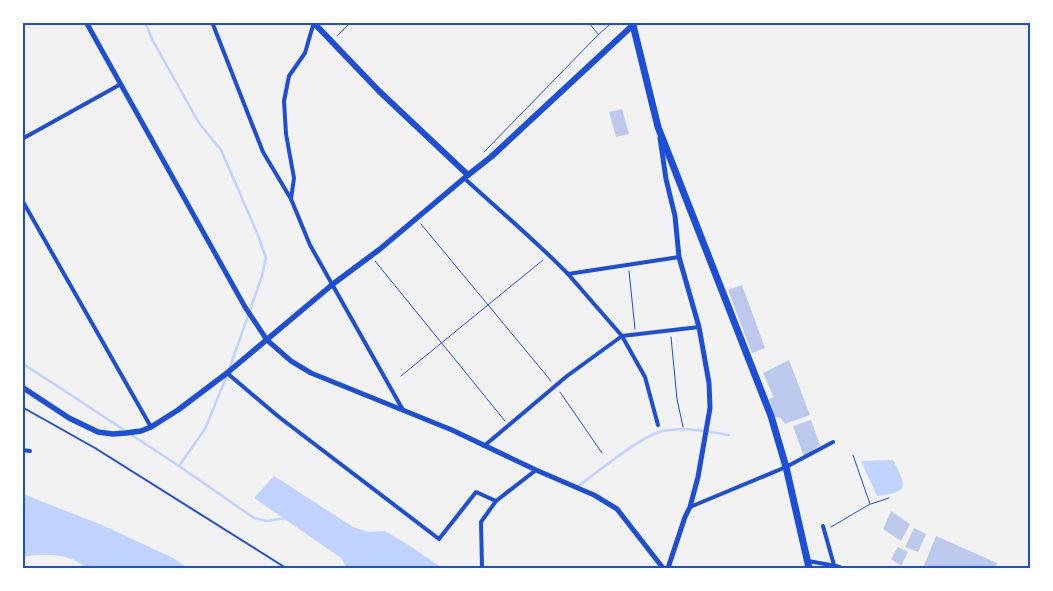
<svg xmlns="http://www.w3.org/2000/svg" width="1053" height="591" font-family="Karla,sans-serif">
	<style>
		.water { fill: #bfd3fe }
		.lines { fill: none; stroke-linecap: round; stroke-linejoin: round }
		.stream { stroke: #bfd3fe; stroke-width: 2.5 }
		.building { fill: #bdc9ec }
		.path { stroke: #1d4ed8; stroke-width: 1 }
		.service { stroke: #1d4ed8; stroke-width: 2 }
		.minor { stroke: #1d4ed8; stroke-width: 4 }
		.tertiary { stroke: #1d4ed8; stroke-width: 5 }
		.secondary { stroke: #1d4ed8; stroke-width: 5.5 }
		.primary { stroke: #1d4ed8; stroke-width: 6 }
		.trunk { stroke: #1d4ed8; stroke-width: 7 }
		.neatline { fill: none; stroke: #1d4ed8; stroke-width: 2 }
	</style>
	<rect width="100%" height="100%" fill="#f2f2f2"/>
	<g class="water">
		<path d="M893 460C907 487 910 492 877 496L861 461Z"/>
		<polygon points="274,476 353,527 369,532 385,531 410,546 442,568 347,568 341,558 254,498"/>
		<path d="M23 494 102 525 173 558 188 568H86C71 553 43 553 23 557Z"/>
	</g>
	<g class="lines">
		<g class="stream">
			<polyline points="145,22 153,41 199,123 221,150 258,235 266,258 262,276 229,370"/>
			<polyline points="22,363 179,466 254,518 267,521 285,518"/>
			<polyline points="179,466 205,429 227,375"/>
			<path d="M578 486C598 472 642 435 663 431 685 427 707 431 729 435"/>
		</g>
	</g>
	<g class="building">
		<polygon points="622,109 629,134 616,137 609,112"/>
		<polygon points="742,285 765,348 752,353 728,290"/>
		<polygon points="789,360 810,415 785,424 781,418 775,417 769,398 774,398 763,373"/>
		<polygon points="811,420 820,445 804,457 793,426"/>
		<polygon points="891,511 910,524 901,541 883,529"/>
		<polygon points="914,528 926,534 918,552 905,547"/>
		<polygon points="936,536 997,563 995,568 923,568"/>
		<polygon points="898,547 908,552 901,566 891,559"/>
	</g>
	<g class="lines">
		<g class="path">
			<polyline points="588,22 598,34"/>
			<polyline points="337,36 351,22"/>
			<polyline points="484,152 596,37 609,25"/>
			<polyline points="421,224 551,381"/>
			<polyline points="375,261 505,421"/>
			<polyline points="629,271 635,329"/>
			<polyline points="671,337 677,399 683,427"/>
			<polyline points="401,376 543,260"/>
			<polyline points="560,392 602,453"/>
			<polyline points="871,504 889,498"/>
			<polyline points="831,527 870,504 853,455"/>
		</g>
		<polyline class="service" points="22,407 95,448 286,568"/>
		<g class="minor">
			<polyline points="212,22 263,152 291,199 310,245 403,410"/>
			<polyline points="22,139 121,84"/>
			<path d="M464 178C499 210 535 240 568 274L679 257"/>
			<polyline points="291,199 294,178 286,134 284,101 289,76 305,53 314,22"/>
			<polyline points="22,200 151,427"/>
			<polyline points="568,274 622,336 645,377 658,425"/>
			<polyline points="227,373 279,417 439,539 476,492 496,501 536,470"/>
			<polyline points="484,446 567,376 622,336 699,327"/>
			<polyline points="22,450 30,451"/>
			<polyline points="690,507 786,467 833,442"/>
			<polyline points="823,526 834,565"/>
			<polyline points="808,561 836,566 842,568"/>
			<polyline points="482,568 481,522 496,501"/>
		</g>
		<g class="tertiary">
			<polyline points="86,22 245,307 267,340 291,361 311,373 452,430 536,470 594,495 617,509 663,568"/>
			<polyline points="660,138 666,179 675,216 679,257 699,327 709,383 710,408 698,477 690,507 685,517 668,568"/>
		</g>
		<polyline class="secondary" points="22,387 69,418 98,432 113,434 126,433 141,431 151,427 178,410 227,373 333,284 380,249 468,175"/>
		<polyline class="primary" points="313,22 379,91 468,175 491,157 633,25"/>
		<polyline class="trunk" points="635,22 633,25 658,127 771,416 786,467 809,568"/>
	</g>
	<rect width="1053" height="591" fill="none" stroke="#ffffff" stroke-width="48"/>
	<rect x="24" y="24" width="1005" height="543" class="neatline"/>
</svg>
